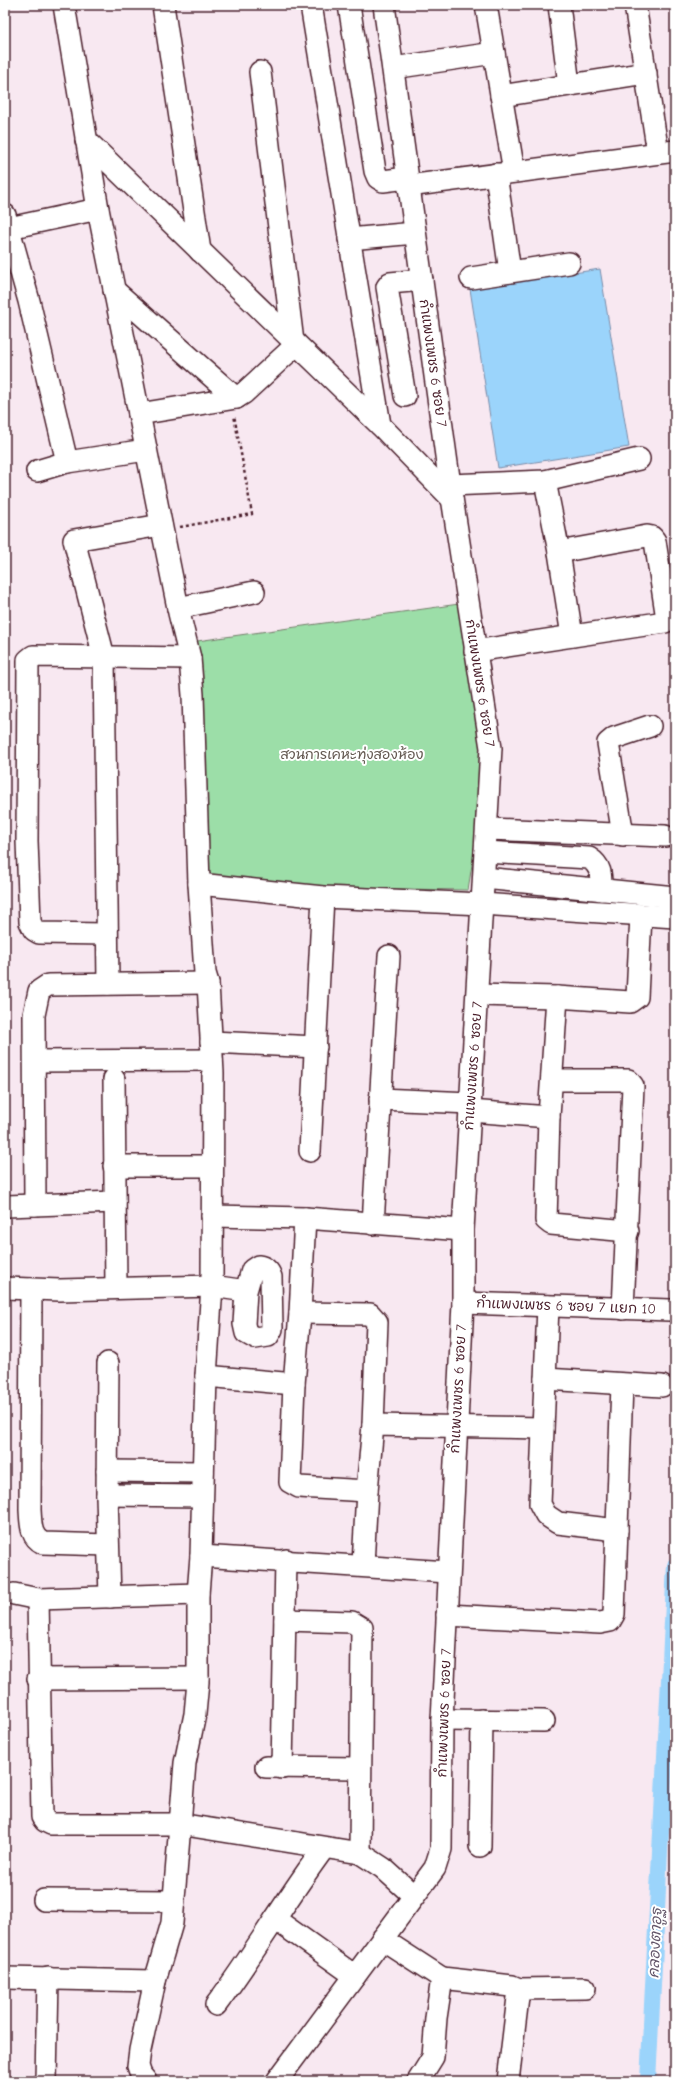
<svg xmlns="http://www.w3.org/2000/svg" width="680" height="2086" font-family="'Comic Neue','Playpen Sans Thai',sans-serif">
	<style>
		.green { fill: #9cdea8; stroke: #737e6a }
		.water { fill: #9bd4fb; stroke: #7b8ca8 }
		.lines { fill: none; stroke-linecap: round; stroke-linejoin: round }
		.canal { stroke: #9bd4fb; stroke-width: 16 }
		.minor-casing { stroke: #4a1f2b; stroke-width: 24 }
		.path { stroke: #4a1f2b; stroke-width: 2.5; stroke-dasharray: 3 3; stroke-linecap: butt }
		.minor { stroke: #fff; stroke-width: 21 }
		.labels { text-anchor: middle; dominant-baseline: central; stroke-width: 4; stroke-linejoin: round; paint-order: stroke }
		.street-label { font-size: 14px; fill: #4a1f2b; stroke: #fff }
		.park-label { font-size: 14px; fill: #635850; stroke: #fff }
		.water-label { font-size: 15px; font-style: italic; fill: #625569; stroke: #fff }
	</style>
	<rect width="100%" height="100%" fill="#f8e8f1"/>
	<filter id="ink" filterUnits="userSpaceOnUse"><feTurbulence type="fractalNoise" baseFrequency=".025" numOctaves="2"/><feDisplacementMap in="SourceGraphic" scale="8" xChannelSelector="R" yChannelSelector="G"/><feConvolveMatrix kernelMatrix="1 2 1 2 8 2 1 2 1" color-interpolation-filters="sRGB"/></filter>
	<g filter="url(#ink)">
		<polygon class="green" points="459,604 490,749 468,890 209,886 190,642"/>
		<polygon class="water" points="600,269 629,447 498,468 470,289"/>
		<g class="lines">
			<polyline class="canal" points="648,2081 675,1565"/>
			<g class="minor-casing">
				<g id="minor">
					<polyline points="64,5 98,209 179,613 190,658 193,695 199,884 205,973 208,983 213,1073 212,1286 206,1376 201,1556 198,1594 198,1682 195,1714 185,1763 172,1923 155,1981 140,2050 138,2066 141,2075 146,2081"/>
					<polyline points="163,5 200,251"/>
					<polyline points="311,5 380,425 452,499"/>
					<polyline points="349,5 375,171 378,178 383,181 407,178"/>
					<polyline points="486,5 514,172"/>
					<polyline points="559,5 569,85"/>
					<polyline points="635,5 658,153"/>
					<polyline points="393,68 494,53"/>
					<polyline points="260,72 293,342"/>
					<polyline points="501,96 646,73"/>
					<polyline points="86,140 380,425"/>
					<polyline points="496,174 510,272"/>
					<polyline points="408,186 675,151"/>
					<polyline points="5,215 29,301 67,462 146,450"/>
					<polyline points="9,228 98,209"/>
					<polyline points="349,239 415,233"/>
					<polyline points="471,278 569,263"/>
					<polyline points="114,290 236,398"/>
					<polyline points="405,396 387,287 390,283 422,280"/>
					<polyline points="139,414 236,398 244,393 296,345"/>
					<polyline points="37,471 67,462"/>
					<polyline points="545,481 559,552 572,636"/>
					<polyline points="450,485 545,481 639,459"/>
					<polyline points="178,608 254,592"/>
					<polyline points="475,651 665,622 667,619 655,541 652,537 647,536 559,552"/>
					<polyline points="487,829 665,836"/>
					<polyline points="623,835 608,743 614,738 650,726"/>
					<path d="M485 852 589 858C602 866 601 876 601 890"/>
					<polyline points="484,878 675,897"/>
					<polyline points="199,884 323,897 482,904 675,917"/>
					<polyline points="106,934 39,933 34,930 30,922 27,841 28,660 33,656 190,658"/>
					<polyline points="108,984 104,657 74,540 161,525"/>
					<polyline points="478,995 557,997 630,1002 637,997 641,915"/>
					<polyline points="557,997 549,1117 546,1220 551,1224 628,1231"/>
					<polyline points="211,1042 316,1047"/>
					<polyline points="35,1061 212,1060"/>
					<polyline points="114,1079 116,1288"/>
					<polyline points="552,1080 628,1080 633,1086 623,1309"/>
					<polyline points="380,1099 470,1103"/>
					<polyline points="470,1111 549,1117"/>
					<polyline points="310,1151 323,897"/>
					<polyline points="114,1166 212,1166"/>
					<polyline points="35,1205 34,1015 39,991 48,985 208,983"/>
					<polyline points="7,1206 115,1202"/>
					<polyline points="212,1216 305,1218 463,1230"/>
					<polyline points="305,1218 300,1313 294,1384 290,1482 299,1487 367,1491"/>
					<polyline points="373,1224 389,956"/>
					<path d="M5 1288 60 1290 212 1286 246 1291 252 1270 258 1266C265 1267 269 1271 271 1277L272 1329 268 1336 255 1338 246 1333 244 1324 246 1291"/>
					<path d="M31 1289 30 1510C31 1523 30 1537 43 1543L108 1545"/>
					<polyline points="463,1303 670,1310"/>
					<polyline points="548,1306 540,1504 546,1515 558,1523 617,1530"/>
					<polyline points="300,1313 370,1314 377,1322 373,1425"/>
					<polyline points="108,1363 107,1495 110,1597"/>
					<polyline points="206,1376 294,1384"/>
					<polyline points="545,1379 662,1386"/>
					<polyline points="107,1471 203,1472"/>
					<polyline points="107,1495 202,1496"/>
					<polyline points="201,1556 448,1572"/>
					<polyline points="363,1565 367,1491 373,1425 543,1428"/>
					<polyline points="14,1594 38,1599 198,1594"/>
					<polyline points="38,1599 42,1817 45,1821 51,1824 179,1824 360,1853 383,1868 414,1896"/>
					<polyline points="447,1615 600,1623 610,1621 614,1614 622,1384"/>
					<polyline points="285,1620 352,1622 362,1628 360,1853"/>
					<polyline points="38,1679 198,1678"/>
					<polyline points="442,1720 544,1721"/>
					<polyline points="266,1767 360,1768"/>
					<polyline points="282,1768 286,1560"/>
					<polyline points="480,1846 482,1720"/>
					<polyline points="44,1900 173,1901"/>
					<polyline points="275,1919 355,1976"/>
					<polyline points="382,1939 442,1978"/>
					<polyline points="5,1978 155,1981"/>
					<polyline points="519,1989 585,1988"/>
					<path d="M216 2005C254 1954 286 1899 324 1848"/>
					<polyline points="46,2081 48,1978"/>
					<polyline points="277,2081 435,1868 441,1849 442,1720 463,1303 463,1230 491,748 450,485 384,5"/>
					<polyline points="418,2081 433,2057 436,2018 442,1978 512,1986 519,1989 508,2081"/>
				</g>
			</g>
			<polyline class="path" points="180,527 252,514 234,415"/>
			<use href="#minor" class="minor"/>
		</g>
	</g>
	<g class="labels">
		<g class="street-label">
			<text transform="translate(433 363) rotate(82)">กำแพงเพชร 6 ซอย 7</text>
			<text transform="translate(480 683) rotate(81)">กำแพงเพชร 6 ซอย 7</text>
			<text transform="translate(473 1066) rotate(-86)">กำแพงเพชร 6 ซอย 7</text>
			<text transform="translate(566 1306) rotate(2)">กำแพงเพชร 6 ซอย 7 แยก 10</text>
			<text transform="translate(458 1389) rotate(-87)">กำแพงเพชร 6 ซอย 7</text>
			<text transform="translate(444 1713) rotate(-88)">กำแพงเพชร 6 ซอย 7</text>
		</g>
		<g class="park-label">
			<text x="352" y="754">สวนการเคหะทุ่งสองห้อง</text>
		</g>
		<g class="water-label">
			<text transform="translate(655 1943) rotate(-87)">คลองตาอูฐ</text>
		</g>
	</g>
	<rect width="680" height="2086" fill="none" stroke="#fff" stroke-width="20"/>
	<rect x="10" y="10" width="660" height="2066" fill="none" stroke="#4a1f2b" stroke-width="1.5" filter="url(#ink)"/>
</svg>
